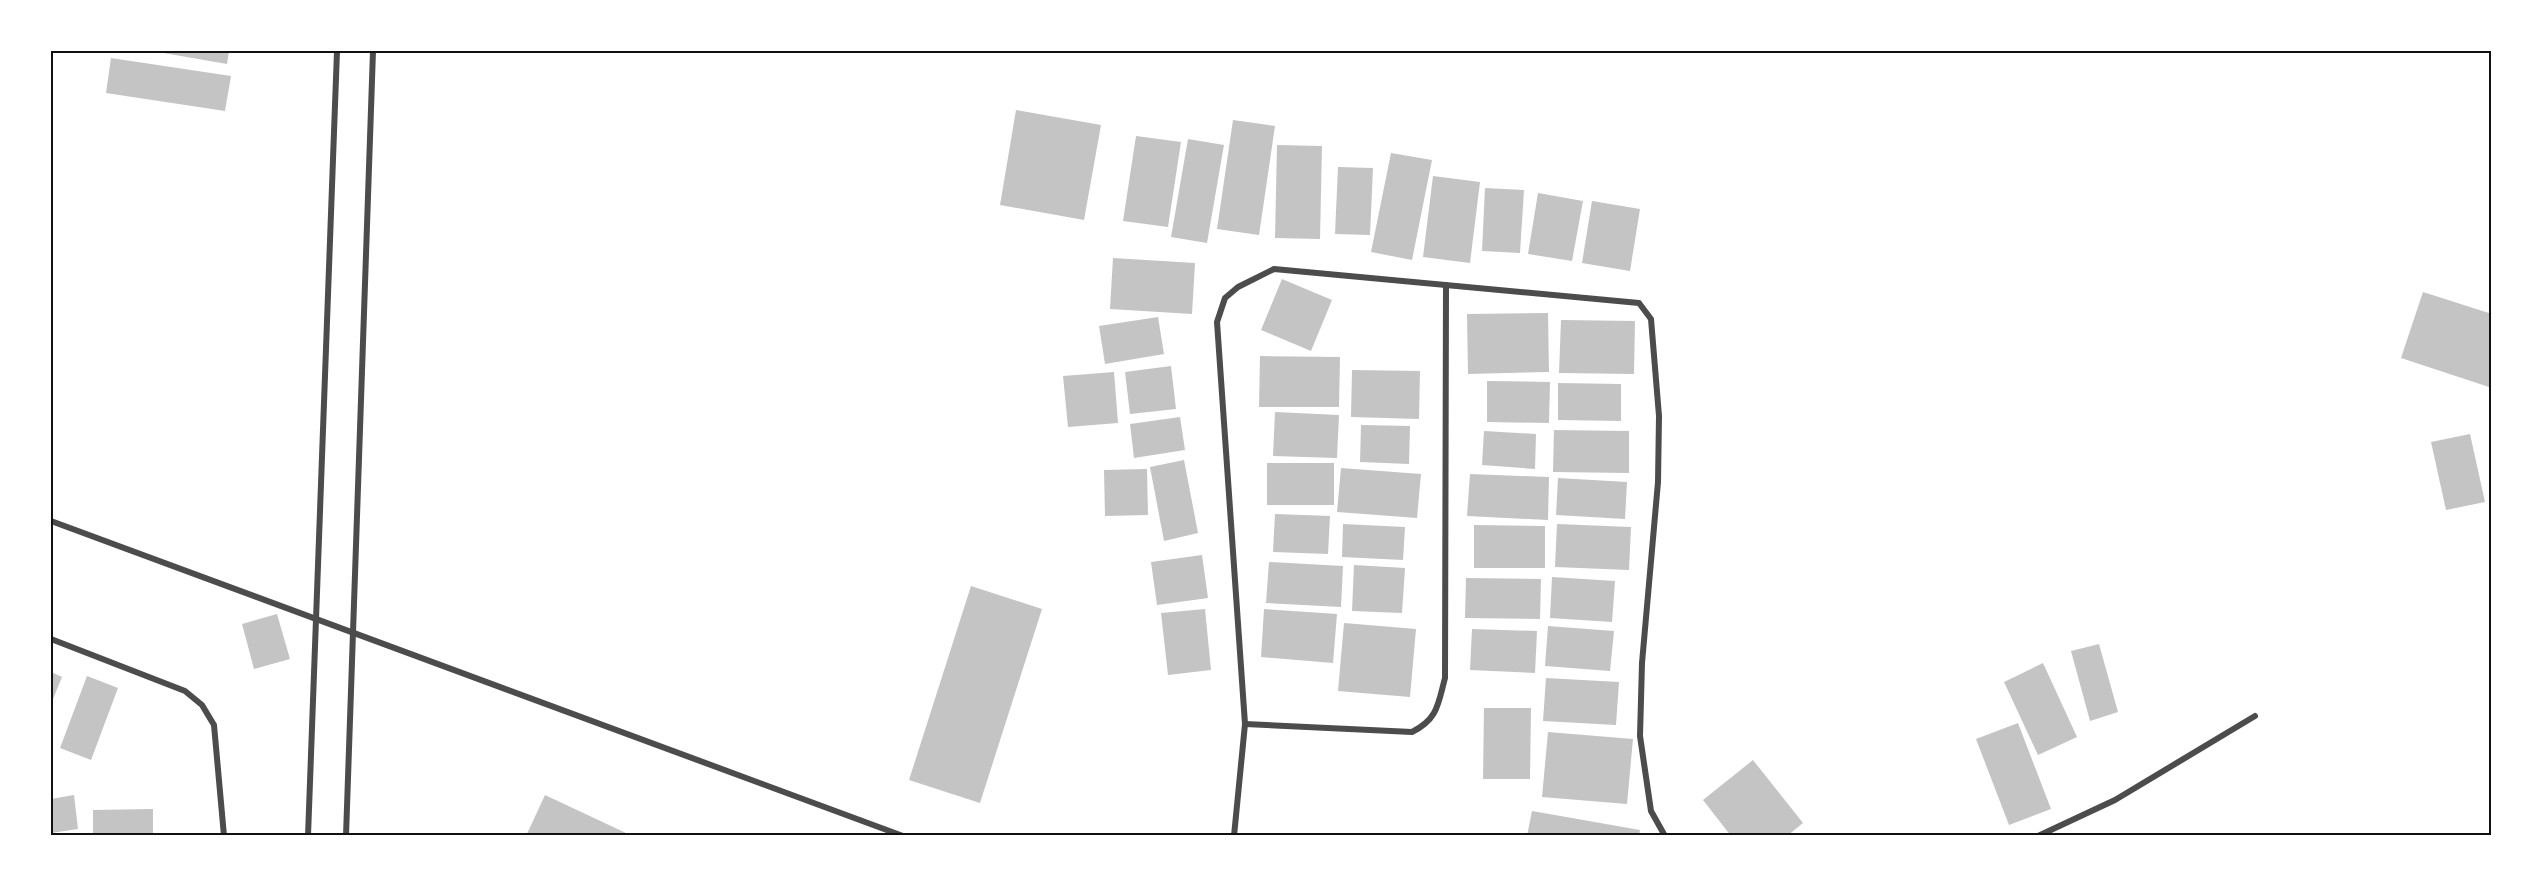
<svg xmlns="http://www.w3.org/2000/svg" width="2543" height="887" font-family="Helvetica,sans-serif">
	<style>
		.building { fill: #c4c4c4 }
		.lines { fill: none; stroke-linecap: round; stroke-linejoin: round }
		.minor { stroke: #4c4c4c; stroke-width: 6 }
		.neatline { fill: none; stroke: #111; stroke-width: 2 }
	</style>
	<rect width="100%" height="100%" fill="#fff"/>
	<g class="building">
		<polygon points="152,51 229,51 227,64"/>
		<polygon points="111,58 231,76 225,111 106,93"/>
		<polygon points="1016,110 1101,125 1084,220 1000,205"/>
		<polygon points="1233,120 1275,126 1259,235 1217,229"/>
		<polygon points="1136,136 1181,142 1168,227 1123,221"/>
		<polygon points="1188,139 1224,145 1207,243 1171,237"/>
		<polygon points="1277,145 1322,146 1320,239 1275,238"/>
		<polygon points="1391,153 1432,160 1412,260 1371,252"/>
		<polygon points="1338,167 1373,168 1370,235 1335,234"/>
		<polygon points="1433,176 1480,182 1470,263 1423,257"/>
		<polygon points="1485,188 1524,190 1520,253 1482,251"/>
		<polygon points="1538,193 1583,201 1572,261 1528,254"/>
		<polygon points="1592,201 1640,209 1630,271 1582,263"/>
		<polygon points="1113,258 1195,263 1192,314 1110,309"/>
		<polygon points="1282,279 1332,300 1311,351 1261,330"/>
		<polygon points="2423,292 2492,314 2492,388 2401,358"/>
		<polygon points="1548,313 1549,372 1468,374 1467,314"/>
		<polygon points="1158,317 1164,354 1105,364 1099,326"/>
		<polygon points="1561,320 1635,321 1634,374 1559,373"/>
		<polygon points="1260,356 1340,357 1339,407 1259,407"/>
		<polygon points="1171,366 1176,409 1130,414 1125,372"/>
		<polygon points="1352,370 1420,371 1419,419 1351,417"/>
		<polygon points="1114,372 1118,423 1068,427 1063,376"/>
		<polygon points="1487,381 1550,382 1549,423 1487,422"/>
		<polygon points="1558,383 1621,384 1621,421 1558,420"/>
		<polygon points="1275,412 1339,415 1337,458 1273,456"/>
		<polygon points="1180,417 1185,450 1134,458 1130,424"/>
		<polygon points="1361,425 1410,426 1409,464 1360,462"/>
		<polygon points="1554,430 1629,431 1629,473 1553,472"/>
		<polygon points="1484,431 1536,434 1535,469 1482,465"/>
		<polygon points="2470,434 2485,502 2446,510 2431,442"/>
		<polygon points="1184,460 1198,533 1164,541 1150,467"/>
		<rect x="1267" y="463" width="67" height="42"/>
		<polygon points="1341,468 1421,474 1417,518 1337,512"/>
		<polygon points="1147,469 1148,515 1105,516 1104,470"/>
		<polygon points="1470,474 1549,477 1548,520 1467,516"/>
		<polygon points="1558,478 1627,482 1625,519 1556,515"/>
		<polygon points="1275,514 1330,516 1328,554 1273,552"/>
		<polygon points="1343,524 1405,527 1403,560 1342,557"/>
		<polygon points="1557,524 1631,527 1629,570 1555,567"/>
		<polygon points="1474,525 1545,526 1545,568 1474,568"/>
		<polygon points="1202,555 1208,598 1157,605 1151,562"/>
		<polygon points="1269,562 1343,566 1341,607 1266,603"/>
		<polygon points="1354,565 1405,568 1402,613 1352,611"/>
		<polygon points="1552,577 1615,581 1612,622 1550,618"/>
		<polygon points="1466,578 1541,579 1540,619 1465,618"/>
		<polygon points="971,586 1042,609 980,803 909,780"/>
		<polygon points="1205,609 1211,670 1168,675 1161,613"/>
		<polygon points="1264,609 1337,614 1333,663 1261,657"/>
		<polygon points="277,614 290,659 254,669 242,624"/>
		<polygon points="1344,623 1416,629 1410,697 1338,691"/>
		<polygon points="1548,626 1614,631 1610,671 1545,666"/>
		<polygon points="1472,629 1537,631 1535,673 1470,670"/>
		<polygon points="2099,644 2118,712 2090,721 2071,651"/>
		<polygon points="2043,663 2077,737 2038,755 2004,682"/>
		<polygon points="51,672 62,677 51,704"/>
		<polygon points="87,676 118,688 91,760 60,748"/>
		<polygon points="1546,678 1619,682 1616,725 1543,721"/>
		<polygon points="1484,708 1531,708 1530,779 1483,779"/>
		<polygon points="2018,723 2051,809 2009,825 1976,739"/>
		<polygon points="1548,732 1633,739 1627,804 1542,797"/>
		<polygon points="1753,760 1803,823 1787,836 1731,836 1703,800"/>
		<polygon points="74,795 78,829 51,833 51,799"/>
		<polygon points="545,795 626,833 624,836 526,836"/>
		<polygon points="153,809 153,836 93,836 93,810"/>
		<polygon points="1532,811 1640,830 1639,836 1527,836"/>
	</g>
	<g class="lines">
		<g class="minor">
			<polyline points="51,521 903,836"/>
			<polyline points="51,639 185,691 202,705 214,725 224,836"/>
			<path d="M1245 724 1412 732C1438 719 1438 704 1445 678L1446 285"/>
			<polyline points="308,836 337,51"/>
			<polyline points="346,836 373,51"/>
			<polyline points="1234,836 1245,724 1217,322 1225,298 1238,287 1274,269 1639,303 1651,319 1659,416 1658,482 1642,663 1640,736 1651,811 1665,836"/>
			<polyline points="2038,836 2115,800 2255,716"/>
		</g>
	</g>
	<rect width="2543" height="887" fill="none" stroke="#ffffff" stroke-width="105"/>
	<rect x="52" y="52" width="2438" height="782" class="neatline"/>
</svg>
